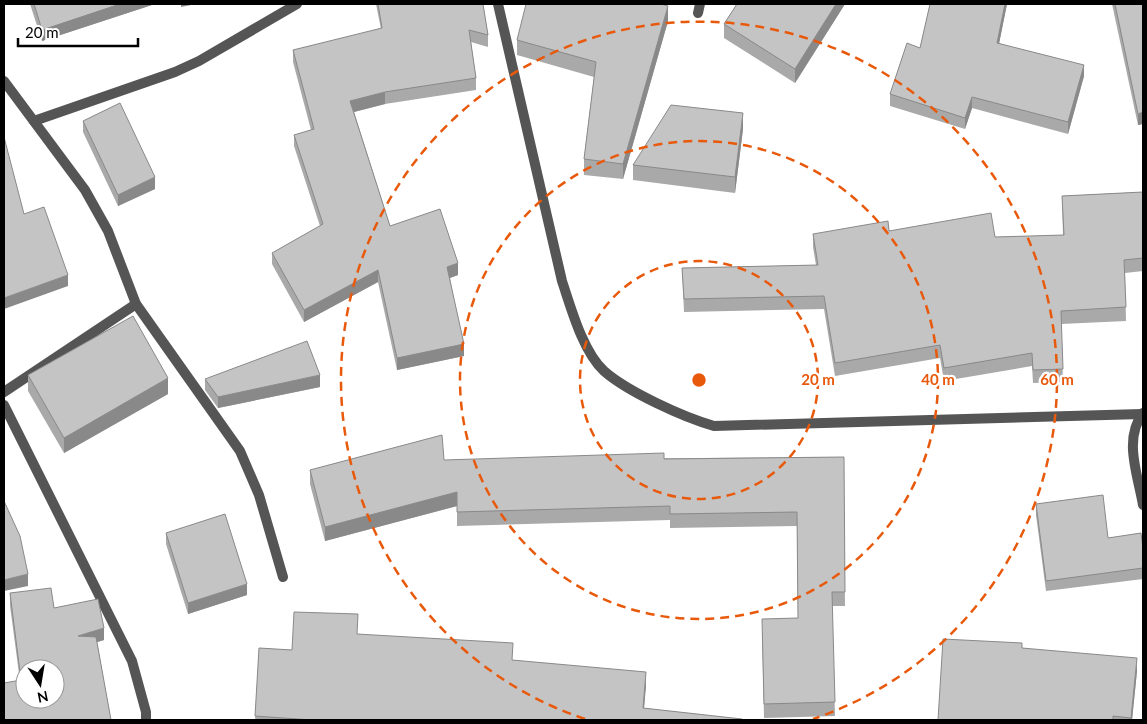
<svg xmlns="http://www.w3.org/2000/svg" width="1147" height="724" font-family="Lato,sans-serif">
	<style>
		.lines { fill: none; stroke-linecap: round; stroke-linejoin: round }
		.street { stroke: #555; stroke-width: 10 }
		.wall { fill: #a9a9a9 }
		.shaded-wall { fill: #898989 }
		.building { fill: #c4c4c4; stroke: #898989; fill-rule: evenodd }
		.ring { fill: none; stroke: #e8590c; stroke-width: 2.5; stroke-dasharray: 9 6 }
		.centre { fill: #e8590c; stroke: #fff; stroke-width: 2.5 }
		.ring-label { font-size: 15px; text-anchor: middle; font-weight: bold; fill: #e8590c; stroke: #fff; stroke-width: 4.5; stroke-linejoin: round; paint-order: stroke }
	</style>
	<rect width="100%" height="100%" fill="#fff"/>
	<g class="lines">
		<g class="street">
			<path d="M498 4 562 281C571 308 583 352 604 371 628 392 683 417 714 426L1142 414"/>
			<polyline points="698,13 700,4"/>
			<polyline points="4,81 85,190 108,231 136,304 240,451 259,495 283,577"/>
			<polyline points="34,121 175,72 199,61 297,4"/>
			<polyline points="4,392 136,304"/>
			<polyline points="4,405 132,661 146,712 146,720"/>
			<path d="M1143 413C1123 439 1138 475 1143 505"/>
		</g>
	</g>
	<g class="wall">
		<polygon points="30,4 155,4 42,41"/>
		<polygon points="376,4 483,4 488,35 488,47 471,42 476,78 476,90 385,104 354,112 390,226 458,275 450,278 464,356 397,370 378,282 304,322 272,264 272,253 320,226 294,146 294,135 311,130 293,62 293,50 381,29"/>
		<polygon points="737,4 845,4 795,83 724,38 724,24"/>
		<polygon points="930,4 1007,4 999,43 1084,76 1068,134 972,108 965,129 890,106 890,94 920,48"/>
		<polygon points="1112,4 1143,4 1143,124 1138,125"/>
		<polygon points="668,21 623,179 584,175 584,159 594,77 517,55 517,40"/>
		<polygon points="83,121 155,189 118,206 83,132"/>
		<polygon points="743,129 735,193 633,180 633,165"/>
		<polygon points="1143,192 1143,271 1125,273 1126,321 1061,324 1063,382 1033,383 1032,366 944,381 940,358 835,376 824,309 684,312 682,268 816,265 813,247 813,234 889,231 995,237 1063,235 1062,196"/>
		<polygon points="28,375 168,394 64,453 28,391"/>
		<polygon points="205,379 320,387 218,408 205,390"/>
		<polygon points="844,457 845,606 832,606 835,716 764,718 762,633 798,618 797,526 670,528 670,520 457,526 457,506 325,541 310,484 310,470 444,460"/>
		<polygon points="1036,504 1108,538 1143,549 1143,579 1046,591 1036,515"/>
		<polygon points="166,533 247,595 188,614 166,544"/>
		<polygon points="10,593 54,608 104,640 97,642 111,720 20,681 10,606"/>
		<polygon points="358,634 512,660 646,685 644,708 742,720 255,720 259,648 292,650"/>
		<polygon points="1022,648 1137,671 1132,720 938,720"/>
	</g>
	<g class="shaded-wall">
		<polygon points="120,4 155,4 42,41 42,30"/>
		<polygon points="181,4 196,4 181,7"/>
		<polygon points="836,4 845,4 795,83 795,69"/>
		<polygon points="1005,4 1007,4 997,54 997,43"/>
		<polygon points="668,6 668,21 623,179 623,164"/>
		<polygon points="1084,65 1084,76 1068,134 1068,122"/>
		<polygon points="385,92 385,104 350,113 350,101"/>
		<polygon points="972,97 972,108 965,129 965,118"/>
		<polygon points="1143,112 1143,124 1138,125 1138,114"/>
		<polygon points="743,113 743,129 735,193 735,177"/>
		<polygon points="155,177 155,189 118,206 118,195"/>
		<polygon points="458,263 458,275 447,279 447,267"/>
		<polygon points="378,270 378,282 304,322 304,310"/>
		<polygon points="68,275 68,286 4,309 4,298"/>
		<polygon points="464,344 464,356 397,370 397,358"/>
		<polygon points="320,375 320,387 218,408 218,397"/>
		<polygon points="168,378 168,394 64,453 64,438"/>
		<polygon points="457,492 457,506 325,541 325,527"/>
		<polygon points="28,574 28,586 4,591 4,580"/>
		<polygon points="247,584 247,595 188,614 188,603"/>
		<polygon points="104,628 104,640 78,648 78,636"/>
		<polygon points="1137,658 1137,671 1132,720 1131,720"/>
		<polygon points="646,672 646,685 643,720 643,708"/>
	</g>
	<g class="building">
		<polygon points="34,4 120,4 42,30"/>
		<polygon points="378,4 483,4 488,35 469,30 476,78 385,92 350,101 390,226 440,209 458,263 447,267 464,344 397,358 378,270 304,310 272,253 323,224 294,135 314,129 293,50 382,28"/>
		<polygon points="526,4 661,4 668,6 623,164 584,159 596,62 517,40"/>
		<polygon points="737,4 836,4 795,69 724,24"/>
		<polygon points="930,4 1005,4 997,43 1084,65 1068,122 972,97 965,118 890,94 907,43 920,48"/>
		<polygon points="1115,4 1143,4 1143,112 1138,114"/>
		<polygon points="120,103 155,177 118,195 83,121"/>
		<polygon points="671,105 743,113 735,177 633,165"/>
		<polygon points="4,137 24,214 44,207 68,275 4,298"/>
		<polygon points="1143,192 1143,258 1124,260 1126,307 1061,311 1063,369 1033,370 1032,353 944,368 940,345 835,363 824,296 684,299 682,268 818,265 813,234 888,221 889,231 991,213 995,237 1064,235 1062,196"/>
		<polygon points="133,316 168,378 64,438 28,375"/>
		<polygon points="307,341 320,375 218,397 205,379"/>
		<polygon points="442,435 444,460 664,453 664,459 844,457 845,592 832,592 835,702 764,704 762,619 798,618 797,512 670,514 670,506 457,512 457,492 325,527 310,470"/>
		<polygon points="1103,495 1108,538 1141,533 1143,549 1143,568 1046,581 1036,504"/>
		<polygon points="4,501 20,536 28,574 4,580"/>
		<polygon points="225,514 247,584 188,603 166,533"/>
		<path d="M51 588 54 608 98 599 104 628 78 636 96 637 111 720H4V683L21 680 10 593ZM25 669H55V699H25Z"/>
		<polygon points="294,612 358,614 357,634 513,643 512,660 646,672 643,708 742,719 742,720 312,720 255,716 259,648 292,650"/>
		<polygon points="943,639 1022,643 1022,648 1137,658 1131,718 1113,716 1113,720 938,720"/>
	</g>
	<g class="ring">
		<circle cx="699" cy="380" r="119"/>
		<circle cx="699" cy="380" r="239"/>
		<path d="M585 719A358 358 0 1 1 813 719"/>
	</g>
	<circle cx="699" cy="380" r="8" class="centre"/>
	<g class="ring-label">
		<text x="818" y="385">20 m</text>
		<text x="938" y="385">40 m</text>
		<text x="1057" y="385">60 m</text>
	</g>
	<rect width="1147" height="724" fill="none" stroke="#000000" stroke-width="10"/>
	<g transform="translate(40 684) rotate(168)"><circle r="24" fill="#ffffff" stroke="#999999"/>
	<path d="M0-4L9 19L0 12L-9 19Z" fill="#000000"/>
	<text y="-8" font-size="14" font-weight="bold" text-anchor="middle" fill="#000000">N</text>
	</g>
	<path d="M18 38v8h120v-8" fill="none" stroke="#000000" stroke-width="2.5"/>
	<text x="25" y="38" font-size="15" fill="#000000" stroke="#ffffff" stroke-width="4" paint-order="stroke">20 m</text>
</svg>
